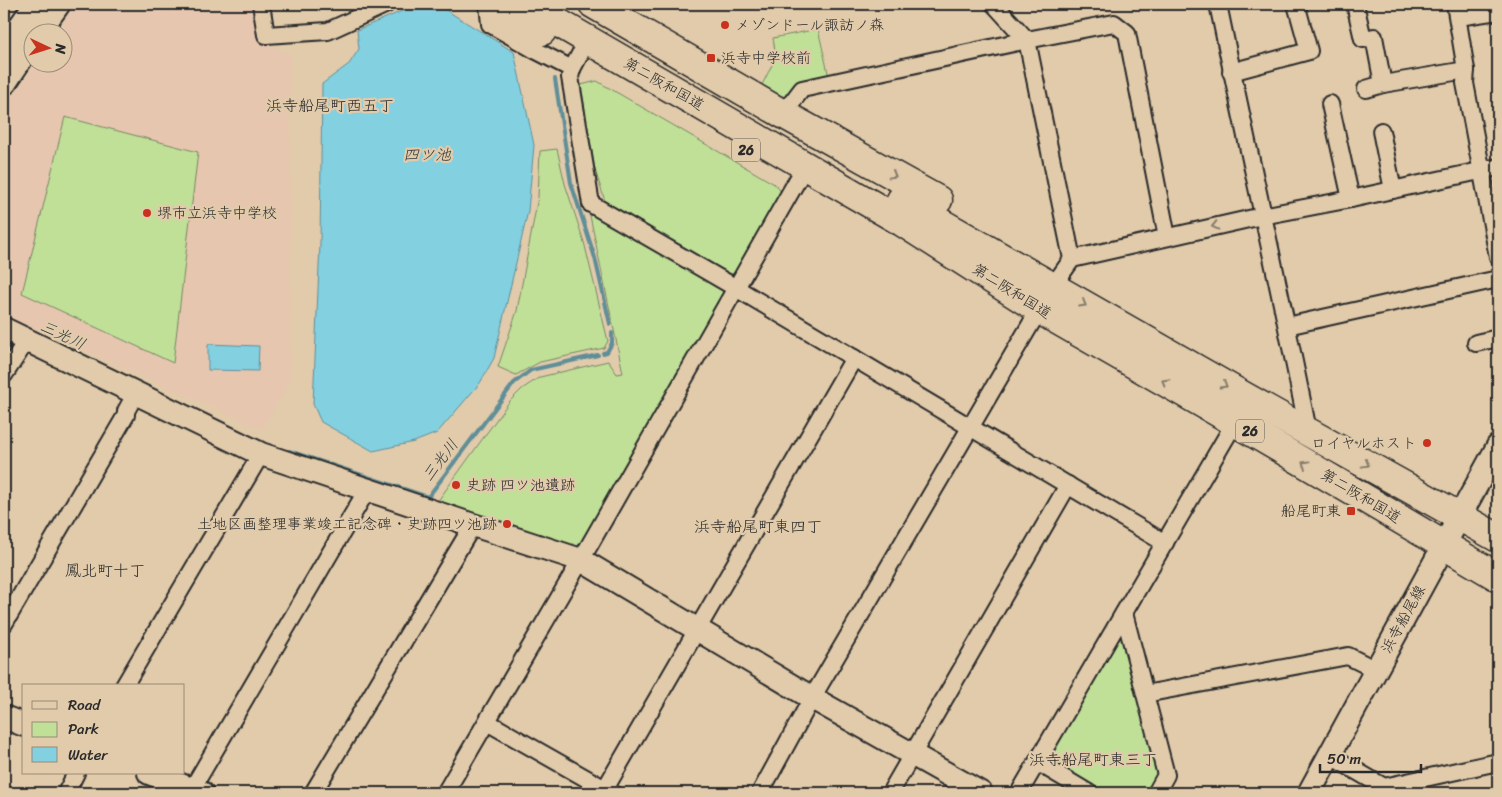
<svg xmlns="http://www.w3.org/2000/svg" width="1502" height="797" font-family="Sriracha,'Klee One',sans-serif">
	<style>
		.built { fill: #e7c6af }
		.green { fill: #c0e098; stroke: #768662 }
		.water { fill: #83d0e1; stroke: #608e98 }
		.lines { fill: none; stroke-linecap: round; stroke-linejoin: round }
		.stream { stroke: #608e98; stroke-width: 4 }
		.street-casing { stroke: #2b2b2b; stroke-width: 20 }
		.secondary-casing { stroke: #2b2b2b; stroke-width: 26 }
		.primary-casing { stroke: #2b2b2b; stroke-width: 29 }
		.highway-casing { stroke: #2b2b2b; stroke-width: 31 }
		.street { stroke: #e1cbab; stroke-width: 16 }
		.secondary { stroke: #e1cbab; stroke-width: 22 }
		.primary { stroke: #e1cbab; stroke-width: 25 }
		.highway { stroke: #e1cbab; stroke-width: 28 }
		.oneway { stroke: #867b6b }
		.poi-dot { fill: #c8321e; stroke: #e1cbab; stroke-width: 2 }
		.labels { text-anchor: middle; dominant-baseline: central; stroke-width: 4.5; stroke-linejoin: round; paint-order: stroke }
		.shield { fill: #e1cbab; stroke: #625b51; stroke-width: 1 }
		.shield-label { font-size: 14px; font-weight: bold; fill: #2b2b2b }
		.poi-label { font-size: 15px; fill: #2b2b2b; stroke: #e1cbab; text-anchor: start }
		.street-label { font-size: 15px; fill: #2b2b2b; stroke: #e1cbab }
		.neighbourhood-label { font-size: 16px; fill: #2b2b2b; stroke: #e1cbab }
		.water-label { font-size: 16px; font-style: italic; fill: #343c3d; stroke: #e1cbab }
	</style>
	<rect width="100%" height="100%" fill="#e1cbab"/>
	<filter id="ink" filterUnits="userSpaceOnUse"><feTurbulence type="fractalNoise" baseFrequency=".02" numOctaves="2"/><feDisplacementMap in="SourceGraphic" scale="10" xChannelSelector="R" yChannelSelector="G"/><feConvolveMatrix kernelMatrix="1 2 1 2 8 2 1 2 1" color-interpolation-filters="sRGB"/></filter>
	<g filter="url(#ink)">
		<polygon class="built" points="76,4 255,4 262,43 290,54 290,383 262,429 4,315 4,111 36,63 62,62 62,32 57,32"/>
		<g class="green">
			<polygon points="818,29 829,77 793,97 780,96 762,85 776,57 773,38"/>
			<polygon points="597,81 776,185 784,196 740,272 731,274 605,201 595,170 581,85"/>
			<polygon points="65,117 198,152 173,363 22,293"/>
			<polygon points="557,149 565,184 584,242 608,341 604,348 540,362 516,375 498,367 517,311 538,197 540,151"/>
			<polygon points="589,211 723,289 725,297 581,546 574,550 435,505 509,402 522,389 540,377 608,361 617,374 623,373"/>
			<polygon points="1118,636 1126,637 1161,774 1151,793 1097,793 1047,763 1045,757"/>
		</g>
		<g class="water">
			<polygon points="419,4 436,4 514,52 534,145 528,211 494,358 480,383 437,433 414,442 373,451 321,422 313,404 320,244 322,84 349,64 359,49 357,30"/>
			<polygon points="208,344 259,346 258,371 208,370"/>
		</g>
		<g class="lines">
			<g class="stream">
				<polyline points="555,79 571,183 595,258 610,324"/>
				<polyline points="603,353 607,352 612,343 612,333"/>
				<polyline points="4,355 12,344"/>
				<polyline points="289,451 428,497 514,383 531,370 598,355"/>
			</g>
			<g class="street-casing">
				<g id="street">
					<polyline points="261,4 266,35 328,31 387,4"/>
					<polyline points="488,4 490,24 535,50 572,69 580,54"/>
					<path d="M1218 4C1247 146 1280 288 1308 431"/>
					<polyline points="1355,4 1363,39 1374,37 1383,84"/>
					<polyline points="1455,4 1466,70 1465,83 1498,257"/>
					<polyline points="1458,17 1498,11"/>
					<polyline points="572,69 570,77 591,204 736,288 1165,543"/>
					<polyline points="1231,72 1309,51 1296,4"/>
					<polyline points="1366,89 1383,84 1466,70"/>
					<polyline points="1330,104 1351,199"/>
					<polyline points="783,114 802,89 1027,40 1114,23 1127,33 1167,237"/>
					<polyline points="1381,131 1393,190"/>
					<polyline points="1072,259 1262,216 1351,199 1498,167"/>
					<polyline points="1287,326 1498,279"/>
					<polyline points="1476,343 1498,338"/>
					<polyline points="4,375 27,340"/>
					<polyline points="1124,613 1166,775 1156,793"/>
					<polyline points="4,624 126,415 126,411 136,393"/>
					<polyline points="124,686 261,454"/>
					<polyline points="1145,694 1348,656 1376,670"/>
					<polyline points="487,722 612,793"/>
					<polyline points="1329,755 1384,787 1498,762"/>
					<polyline points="1037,762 1089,793"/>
					<polyline points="192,789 367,490"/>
					<polyline points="605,789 854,358"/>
					<polyline points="66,793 76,773"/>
					<polyline points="313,793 473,525"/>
					<polyline points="445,793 581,560 798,179"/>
					<polyline points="760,793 812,698 1053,286 1072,259 1027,40 994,4"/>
					<polyline points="890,793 1068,485"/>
					<polyline points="1019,793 1235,422"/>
				</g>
			</g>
			<g class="secondary-casing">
				<g id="secondary">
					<polyline points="4,329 261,454 473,525 581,560 812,698 981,793"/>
					<polyline points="4,717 24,725"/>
					<polyline points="149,773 202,793"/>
					<polyline points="1309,793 1498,446"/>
				</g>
			</g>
			<g class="primary-casing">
				<g id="primary">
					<polyline points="37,32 57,4"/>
					<polyline points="4,52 37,4"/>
					<polyline points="4,82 32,40"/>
				</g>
			</g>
			<g class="highway-casing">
				<g id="highway">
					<polyline points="495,4 542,31"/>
					<polyline points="526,4 902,222 1040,310 1235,422 1498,577"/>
					<polyline points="593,4 783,114 938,200"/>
					<polyline points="901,200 1240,394 1498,538"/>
				</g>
			</g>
			<use href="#street" class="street"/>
			<use href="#secondary" class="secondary"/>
			<use href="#primary" class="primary"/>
			<use href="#highway" class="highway"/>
		</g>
		<defs><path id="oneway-chevron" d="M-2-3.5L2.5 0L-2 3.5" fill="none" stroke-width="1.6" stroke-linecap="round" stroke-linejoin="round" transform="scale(1.25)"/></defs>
		<g class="oneway">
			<use href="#oneway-chevron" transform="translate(893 175) rotate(29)"/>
			<use href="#oneway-chevron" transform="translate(1215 226) rotate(167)"/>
			<use href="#oneway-chevron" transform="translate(1083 304) rotate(30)"/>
			<use href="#oneway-chevron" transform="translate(1165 382) rotate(-150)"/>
			<use href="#oneway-chevron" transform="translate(1224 385) rotate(30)"/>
			<use href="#oneway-chevron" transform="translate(1305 464) rotate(-149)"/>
			<use href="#oneway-chevron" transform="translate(1366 464) rotate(29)"/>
		</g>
	</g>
	<g class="poi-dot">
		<circle cx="725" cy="25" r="5"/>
		<rect x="706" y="53" width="10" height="10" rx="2.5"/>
		<circle cx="147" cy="213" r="5"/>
		<circle cx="1427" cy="443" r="5"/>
		<circle cx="456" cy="485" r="5"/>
		<rect x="1346" y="506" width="10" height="10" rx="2.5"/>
		<circle cx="507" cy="524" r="5"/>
	</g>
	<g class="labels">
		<g class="shield">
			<rect x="732" y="138.5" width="28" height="23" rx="4"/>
			<rect x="1236" y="419.5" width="28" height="23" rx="4"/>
		</g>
		<g class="shield-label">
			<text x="746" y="150">26</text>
			<text x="1250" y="431">26</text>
		</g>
		<g class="poi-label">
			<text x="735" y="25">メゾンドール諏訪ノ森</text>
			<text x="721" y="58">浜寺中学校前</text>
			<text x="157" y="213">堺市立浜寺中学校</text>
			<text x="1417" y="443" text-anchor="end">ロイヤルホスト</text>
			<text x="466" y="485">史跡 四ツ池遺跡</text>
			<text x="1341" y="511" text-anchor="end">船尾町東</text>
			<text x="497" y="524" text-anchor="end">土地区画整理事業竣工記念碑・史跡四ツ池跡</text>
		</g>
		<g class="street-label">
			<text transform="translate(664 84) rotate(30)">第二阪和国道</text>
			<text transform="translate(1012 291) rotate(32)">第二阪和国道</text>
			<text transform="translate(1361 496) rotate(31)">第二阪和国道</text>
			<text transform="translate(1403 619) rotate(-61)">浜寺船尾線</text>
		</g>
		<g class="neighbourhood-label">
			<text x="330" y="105">浜寺船尾町西五丁</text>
			<text x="758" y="526">浜寺船尾町東四丁</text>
			<text x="105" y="570">鳳北町十丁</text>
			<text x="1093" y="759">浜寺船尾町東三丁</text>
		</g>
		<g class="water-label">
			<text x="427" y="154">四ツ池</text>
			<text transform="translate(63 335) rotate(25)">三光川</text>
			<text transform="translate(440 460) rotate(-53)">三光川</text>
		</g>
	</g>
	<rect width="1502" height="797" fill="none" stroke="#e1cbab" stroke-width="20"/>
	<rect x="10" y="10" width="1482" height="777" fill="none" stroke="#2b2b2b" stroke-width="2" filter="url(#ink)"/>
	<rect x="22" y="684" width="162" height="90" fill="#e1cbab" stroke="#988b78"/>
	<rect x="32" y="701" width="25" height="8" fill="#e1cbab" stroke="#988b78"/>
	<text x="68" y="710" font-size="15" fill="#2b2b2b">Road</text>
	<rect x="32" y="722" width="25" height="15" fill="#c0e098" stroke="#988b78"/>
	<text x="68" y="734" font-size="15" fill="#2b2b2b">Park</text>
	<rect x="32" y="747" width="25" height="15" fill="#83d0e1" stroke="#988b78"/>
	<text x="68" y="760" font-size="15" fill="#2b2b2b">Water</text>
	<g transform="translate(48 48) rotate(94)"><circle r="24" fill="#e1cbab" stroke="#988b78"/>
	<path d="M0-4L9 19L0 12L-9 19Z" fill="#c8321e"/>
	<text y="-8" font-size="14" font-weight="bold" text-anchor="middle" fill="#2b2b2b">N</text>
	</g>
	<path d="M1320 764v8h101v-8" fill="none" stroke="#2b2b2b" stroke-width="2.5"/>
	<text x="1327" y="764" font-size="15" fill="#2b2b2b" stroke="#e1cbab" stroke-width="4" paint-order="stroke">50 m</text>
</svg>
